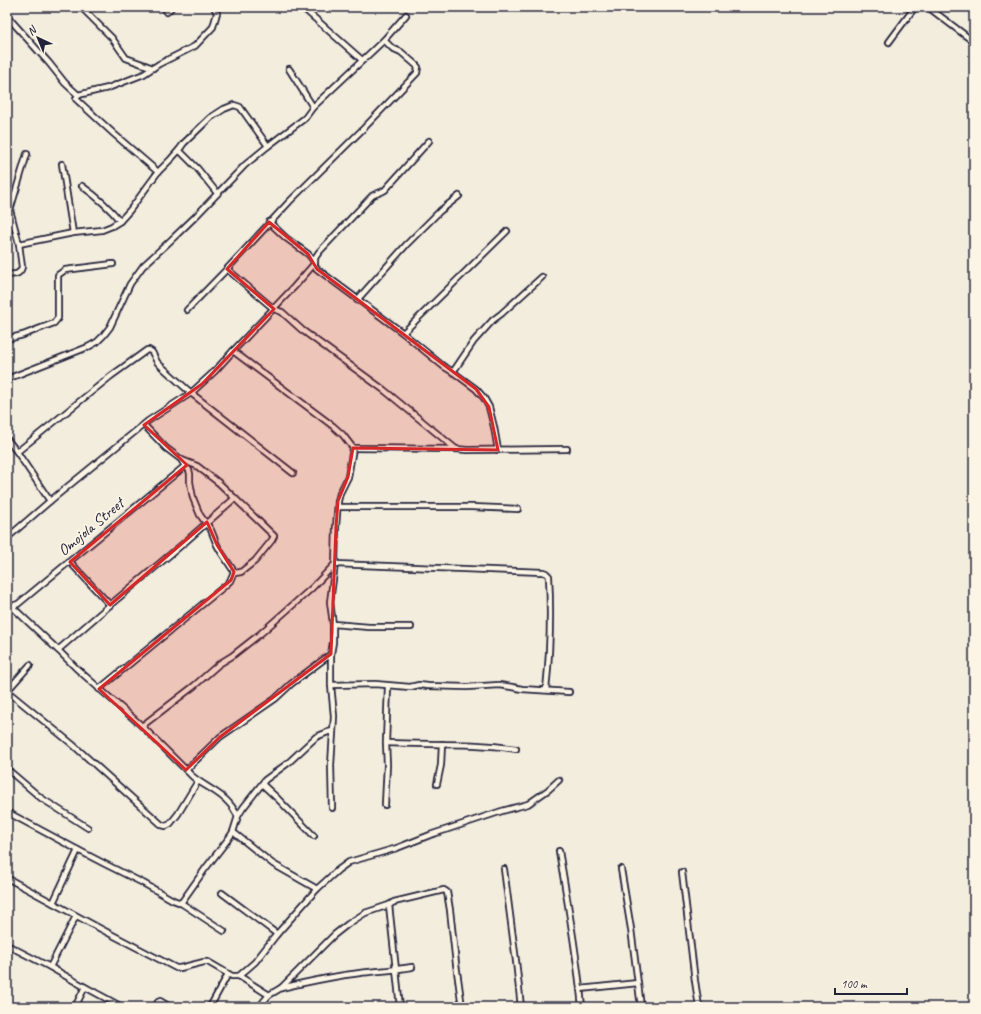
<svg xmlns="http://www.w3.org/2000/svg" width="981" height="1014" font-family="Caveat,sans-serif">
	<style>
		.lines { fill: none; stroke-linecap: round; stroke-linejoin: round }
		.street-casing { stroke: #22223b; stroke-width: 8 }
		.street { stroke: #fcf5e5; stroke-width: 4.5 }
		.marked { fill: #d62828; fill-opacity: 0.2; stroke: #d62828; stroke-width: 3; stroke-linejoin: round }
		.labels { text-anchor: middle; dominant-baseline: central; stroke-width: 3.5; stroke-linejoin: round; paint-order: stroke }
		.street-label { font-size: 16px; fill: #22223b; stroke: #fcf5e5 }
	</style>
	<rect width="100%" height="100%" fill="#f3edde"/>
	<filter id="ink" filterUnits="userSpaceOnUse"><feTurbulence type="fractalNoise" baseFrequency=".025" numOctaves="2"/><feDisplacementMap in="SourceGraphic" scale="8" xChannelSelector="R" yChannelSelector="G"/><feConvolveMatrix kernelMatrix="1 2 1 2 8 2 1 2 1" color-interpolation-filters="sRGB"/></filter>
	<g filter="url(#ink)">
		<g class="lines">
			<g class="street-casing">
				<g id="street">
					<polyline points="164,7 167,12 172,7"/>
					<polyline points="302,7 362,60"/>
					<polyline points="928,7 974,42"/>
					<polyline points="83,9 112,38 126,58 153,68"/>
					<polyline points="7,16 49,63 65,83 78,95"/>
					<polyline points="889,42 915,7"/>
					<polyline points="289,69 313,107"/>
					<polyline points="179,150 197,168 217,193"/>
					<polyline points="62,164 73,233"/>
					<polyline points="158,172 114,134 76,99 78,95 108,88 144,74 159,64 195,46 213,27 217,13 214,7"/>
					<path d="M82 186C96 196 109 207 120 221"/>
					<polyline points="269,222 286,238 308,254 313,260 315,266 317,269 403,333 443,366 453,372 476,389 484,398 489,407 494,427 498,450"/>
					<polyline points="19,244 73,233 102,230 112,226 120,221 130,210 158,172 171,159 179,150 184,143 210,118 224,109 234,105 240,107 268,146"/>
					<polyline points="227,269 274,309 282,312 302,330 384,390 456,449"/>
					<path d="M7 274C14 275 20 275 22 267L19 244 10 210 27 154"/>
					<polyline points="357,300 407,244 440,211 459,196"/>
					<polyline points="187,310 227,269 290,201 364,128 417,73 418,67 416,65 401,52 392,48 384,40"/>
					<polyline points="403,333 507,231"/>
					<polyline points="7,339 23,335 54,323 58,318 58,275 65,270 113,264"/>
					<polyline points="233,351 333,426 343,435 353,448 348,477 340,493 338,501 336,527 335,564 330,602 333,624 333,642 331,654 331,685 334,716 331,765 332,808"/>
					<polyline points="453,372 474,341 493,320 501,314 542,277"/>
					<polyline points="7,379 88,347 97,342 103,336 110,327 130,284 143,266 169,242 194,218 245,165 268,146 305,118 313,107 330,91 384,40 406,15"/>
					<polyline points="7,439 17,452 50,501"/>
					<polyline points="353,448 456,449 467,450 567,449"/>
					<polyline points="17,452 111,376 147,350 149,350 152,352 157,362 161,366 191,393 293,473"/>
					<polyline points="185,466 189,470 190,474 190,482 193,498 200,515 211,530 217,545 221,552 235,573"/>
					<polyline points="338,507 471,507 518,509"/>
					<path d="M7 538 50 501 148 421 191 393 215 371 233 351 294 287 315 263V258L319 252 372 196C376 193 381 193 385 190L429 141"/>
					<polyline points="70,562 110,605"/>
					<path d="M7 602 58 650 76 668 142 726 192 776C203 786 219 791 229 803 233 807 235 812 238 816"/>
					<polyline points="7,611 12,606 18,604 185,466 182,461"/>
					<polyline points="333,624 369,627 411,627"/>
					<polyline points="58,650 110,605 184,543 235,498"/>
					<polyline points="331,685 375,684 410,687 419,685 428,686 467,687 499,685 512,687 522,689 569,692"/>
					<polyline points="99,689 226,585 230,581 233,574 235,573 241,572 255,561 272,540 274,536 219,483 197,466 182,460 166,448 144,425"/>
					<polyline points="7,691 72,744 162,825 166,826 170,824 178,814 198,781"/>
					<polyline points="7,691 30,665"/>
					<path d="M142 726 194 686 219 664 232 656 260 634 312 588 335 564 543 572 546 573 549 576C551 614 550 652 546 690"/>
					<path d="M386 743C429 745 473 742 516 749"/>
					<polyline points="7,769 41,798 88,828"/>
					<polyline points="186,770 220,737 275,699 291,684 331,654"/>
					<polyline points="262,784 278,799 314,836"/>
					<polyline points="437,784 441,765 442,744"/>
					<polyline points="385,805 387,765 386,743 388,686"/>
					<polyline points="7,812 78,850 105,864 143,883 173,900 181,903 224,931"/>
					<polyline points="233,832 273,864 317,889"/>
					<path d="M559 851C568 903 577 955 582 1007"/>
					<polyline points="504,869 516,961 521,1007"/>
					<polyline points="621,869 631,929 641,1007"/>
					<polyline points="682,872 695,981 699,1007"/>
					<polyline points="7,878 101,929 176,968 180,968 204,962 208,962 232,976 239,976 269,995"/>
					<polyline points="222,893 277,934"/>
					<polyline points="53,903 78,850"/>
					<polyline points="181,903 205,869 229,838 233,832 238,816 243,808 265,780 288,763 316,737 328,732 333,731"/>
					<polyline points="389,905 400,1007"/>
					<polyline points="7,945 50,967 85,987 122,1007"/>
					<polyline points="50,967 76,916"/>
					<polyline points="239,976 255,962 277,934 317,889 338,870 349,862 397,848 430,835 502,811 528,804 548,790 559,780"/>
					<path d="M281 988C307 982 333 976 360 973 378 971 395 970 412 967"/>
					<polyline points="580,989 638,983"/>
					<polyline points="75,1007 85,987"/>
					<polyline points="155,1007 158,1002 160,1001 170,1007"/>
					<polyline points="210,1007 228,974"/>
					<polyline points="259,1007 269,995 281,988 334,935 348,924 365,913 389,905 394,902 444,890 447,892 450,910 456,964 462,1007"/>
				</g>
			</g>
			<use href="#street" class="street"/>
		</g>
	</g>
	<path class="marked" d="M269 222 308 254 317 269 476 389 489 407 498 450 353 448 348 477 338 501 336 527 331 654 220 737 186 770 99 689 231 580 234 572 217 545 207 522 110 605 70 562 187 465 144 425 202 384 274 309 227 269Z"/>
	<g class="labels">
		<g class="street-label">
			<text transform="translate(91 527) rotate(-40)">Omojola Street</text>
		</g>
	</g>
	<rect width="981" height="1014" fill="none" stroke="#fcf5e5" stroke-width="24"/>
	<rect x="12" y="12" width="957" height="990" fill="none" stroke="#22223b" stroke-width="1.5" filter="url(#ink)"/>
	<g transform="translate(38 38) rotate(316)" stroke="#fcf5e5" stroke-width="3" paint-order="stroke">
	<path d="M0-3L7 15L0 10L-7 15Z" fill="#22223b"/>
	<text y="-6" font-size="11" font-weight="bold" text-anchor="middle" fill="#22223b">N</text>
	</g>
	<path d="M835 988v6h72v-6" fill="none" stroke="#22223b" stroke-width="2"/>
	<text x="841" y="988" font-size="12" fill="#22223b" stroke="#fcf5e5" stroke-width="3" paint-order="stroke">100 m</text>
</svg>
